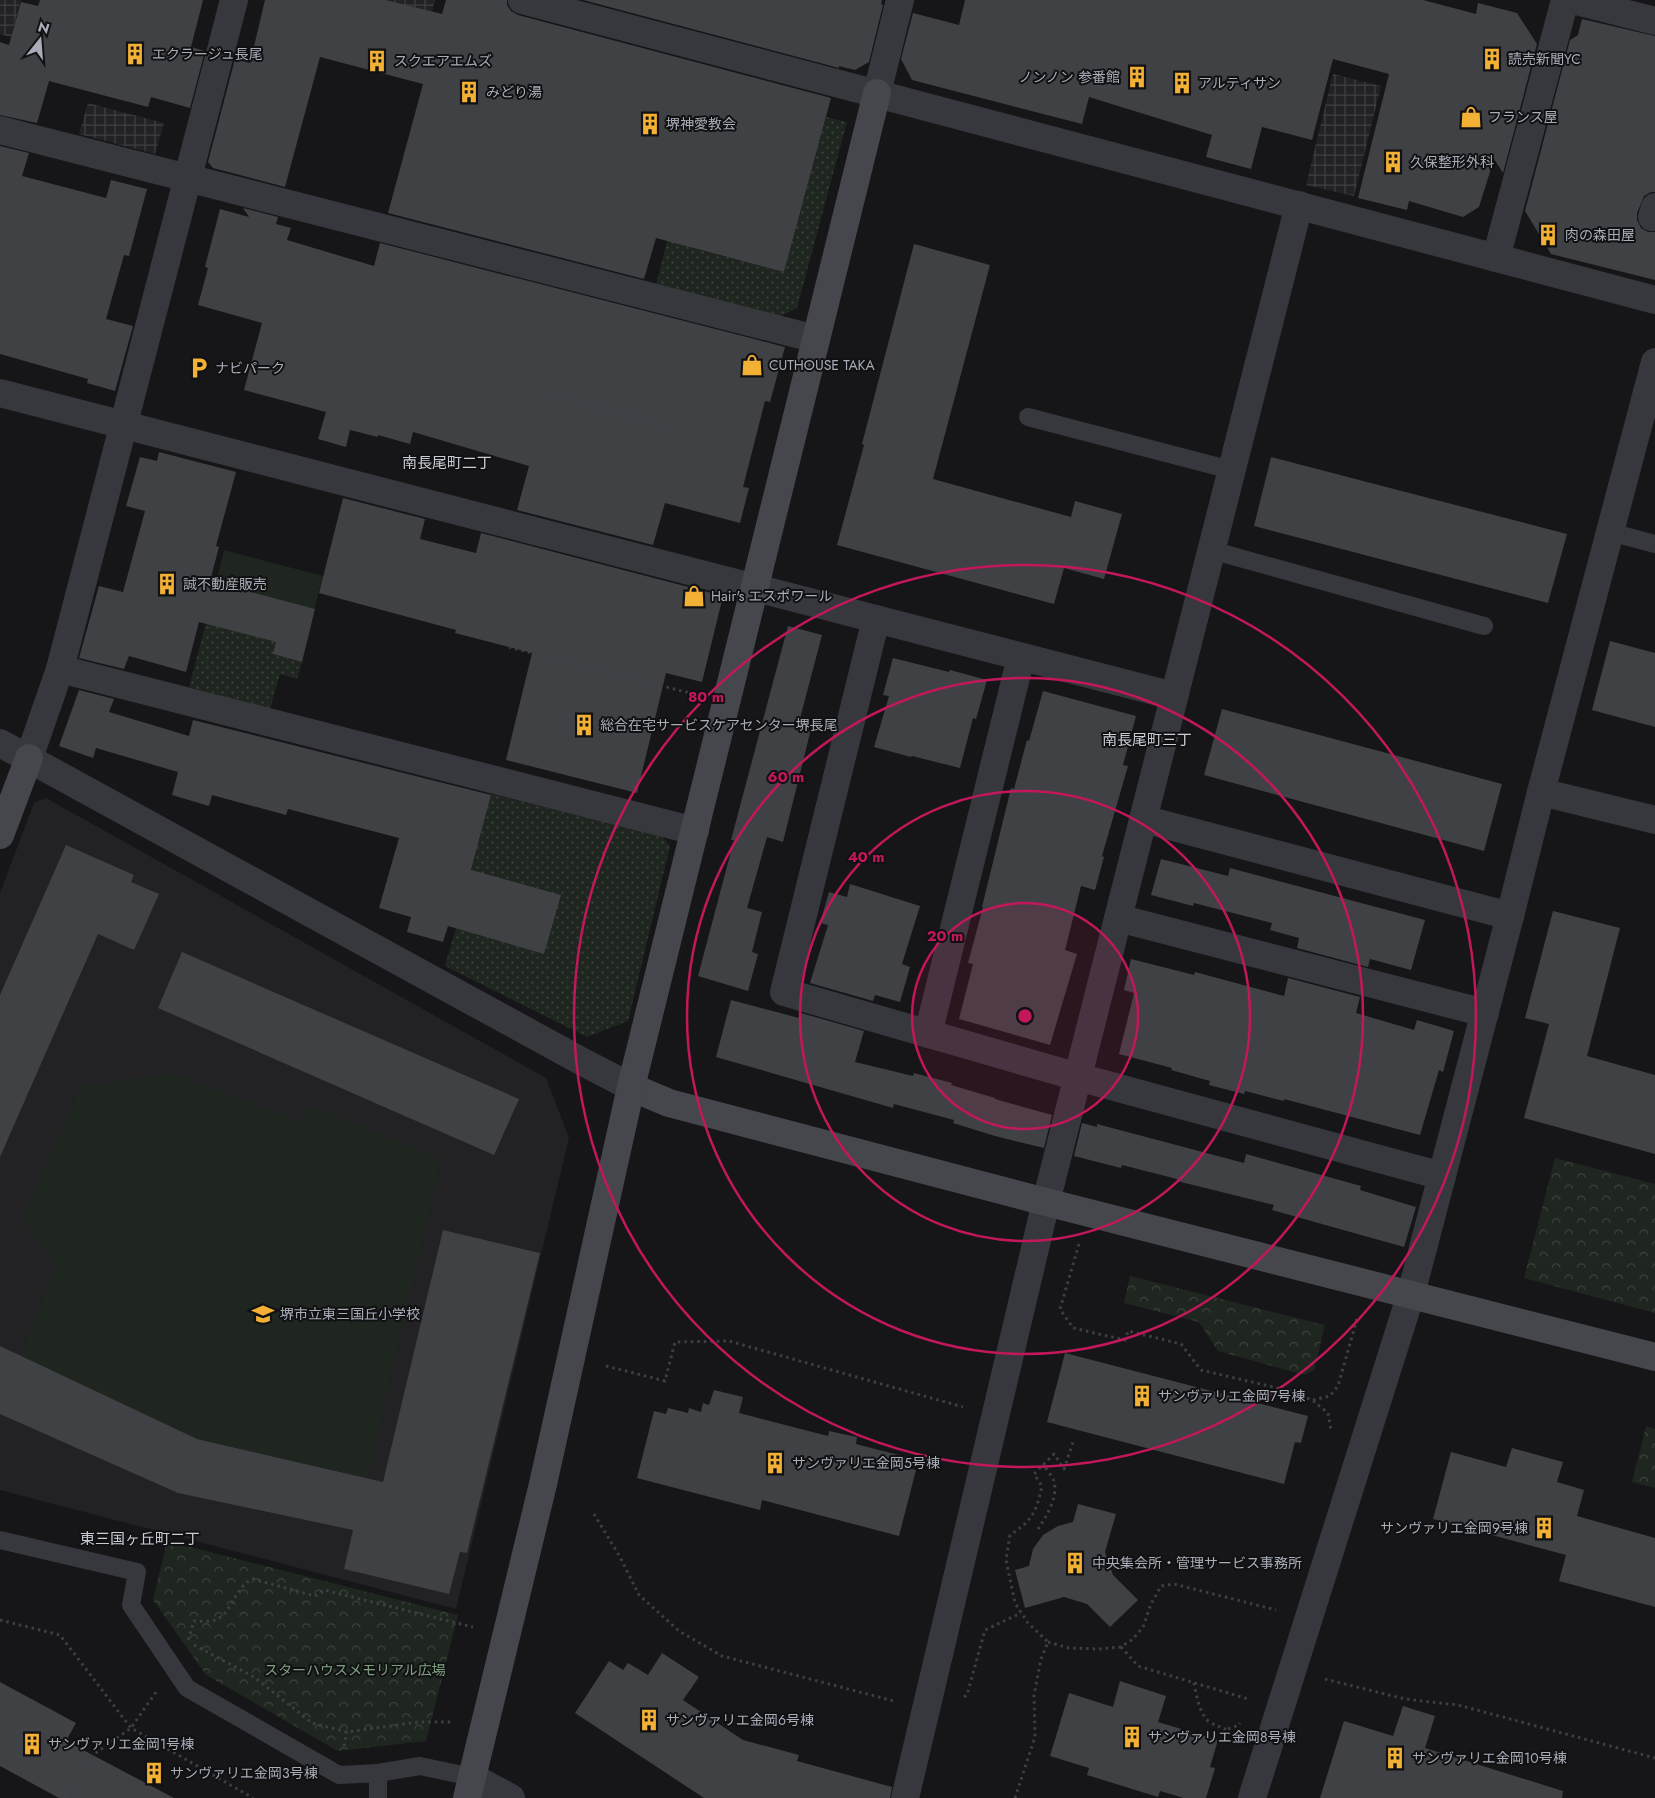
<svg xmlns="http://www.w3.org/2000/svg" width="1655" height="1798" font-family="Jost,'Noto Sans JP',sans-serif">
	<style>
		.built { fill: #222225 }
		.industrial { fill: url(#industrial-grid) }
		.grass { fill: #1e261f }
		.forest { fill: url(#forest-crowns) }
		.garden { fill: url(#garden-dots) }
		.building { fill: #404145 }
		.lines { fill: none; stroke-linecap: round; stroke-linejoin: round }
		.path { stroke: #3d3f44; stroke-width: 3; stroke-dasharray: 2.5 4; stroke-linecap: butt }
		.lane { stroke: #37383d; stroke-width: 18 }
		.street { stroke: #37383d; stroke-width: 28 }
		.secondary { stroke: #45474d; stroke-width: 28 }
		.ring { fill: none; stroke: #c2185b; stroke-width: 2.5 }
		.labels { text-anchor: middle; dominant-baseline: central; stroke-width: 4; stroke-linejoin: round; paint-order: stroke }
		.poi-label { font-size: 14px; fill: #a8adb8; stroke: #111113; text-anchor: start }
		.park-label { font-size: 14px; fill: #7fa381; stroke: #111113 }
		.neighbourhood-label { font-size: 15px; fill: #c9ccd4; stroke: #111113 }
		.centre { fill: #c2185b; stroke: #111113; stroke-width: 2.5 }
		.ring-label { font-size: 15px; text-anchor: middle; font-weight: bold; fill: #c2185b; stroke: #111113; stroke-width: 4; stroke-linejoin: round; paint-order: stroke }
	</style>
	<defs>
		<pattern id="industrial-grid" width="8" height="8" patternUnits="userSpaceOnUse" patternTransform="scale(1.25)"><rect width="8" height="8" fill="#222225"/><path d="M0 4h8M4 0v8" fill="none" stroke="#3f3f43"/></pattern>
		<pattern id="forest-crowns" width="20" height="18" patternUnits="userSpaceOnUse" patternTransform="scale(1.25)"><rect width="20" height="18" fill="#1e261f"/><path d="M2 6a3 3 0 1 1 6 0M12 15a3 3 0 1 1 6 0" fill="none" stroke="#3c433d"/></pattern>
		<pattern id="garden-dots" width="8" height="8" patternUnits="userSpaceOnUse" patternTransform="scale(1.25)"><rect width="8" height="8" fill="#1e261f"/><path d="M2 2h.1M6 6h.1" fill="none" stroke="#3c433d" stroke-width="1.8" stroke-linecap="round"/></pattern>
	</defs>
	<rect width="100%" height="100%" fill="#161618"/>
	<polygon class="built" points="46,798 546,1078 569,1138 456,1609 0,1490 0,893 34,803"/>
	<g class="industrial">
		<polygon points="0,0 21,0 11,37 0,34"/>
		<polygon points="386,0 435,0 432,12"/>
		<polygon points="1333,74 1381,86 1354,196 1306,185"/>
		<polygon points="88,103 164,123 155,154 79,134"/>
	</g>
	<g class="grass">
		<polygon points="224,550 323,576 311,622 293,603 216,583"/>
		<polygon points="170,1073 304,1123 310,1105 441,1160 367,1478 197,1439 20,1356 56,1266 22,1219 81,1087"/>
	</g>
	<g class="forest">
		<polygon points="1555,1158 1655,1184 1655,1313 1524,1278"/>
		<polygon points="1130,1276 1325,1325 1314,1370 1304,1375 1218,1351 1199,1322 1124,1303"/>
		<polygon points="1646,1426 1655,1429 1655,1488 1632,1482"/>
		<polygon points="167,1541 458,1615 426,1741 338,1751 206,1675 153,1600"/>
	</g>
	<g class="garden">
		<polygon points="826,117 847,122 797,308 779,317 656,285 684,172 706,177 688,247 784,272"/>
		<polygon points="206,623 276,642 273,654 302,662 297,679 280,674 270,709 189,687"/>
		<polygon points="491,794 662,836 670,846 628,1021 587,1037 445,966 456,928 544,953 560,895 471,871"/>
	</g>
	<g class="building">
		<polygon points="40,0 203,0 191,47 205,51 190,108 151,97 148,107 49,81 37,123 0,115 0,42 9,45 21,2 38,6"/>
		<polygon points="265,0 386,0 442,14 446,0 507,0 507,5 511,11 518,15 831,98 784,272 656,238 644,279 388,213 423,84 320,57 285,187 213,168 208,162 235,59 250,63"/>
		<polygon points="583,0 882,0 881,4 883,5 869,62 855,70 839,66 839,68"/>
		<polygon points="965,0 1423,0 1476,14 1478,3 1517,13 1537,44 1503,173 1494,159 1479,207 1463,217 1409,201 1407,210 1358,198 1389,74 1333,59 1312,140 1262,127 1251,169 1206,157 1212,135 1089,97 1082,124 912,80 901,59 913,13 959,25"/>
		<polygon points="1582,19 1655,36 1655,192 1651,192 1644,196 1637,213 1637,220 1641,228 1648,232 1655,232 1655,280 1551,254 1525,211 1570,40 1578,35"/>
		<polygon points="0,146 29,153 22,176 106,198 111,180 147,189 129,256 124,255 106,319 133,326 115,391 87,383 88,379 0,354"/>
		<polygon points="243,208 278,217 276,224 291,228 287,240 374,266 380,243 785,347 770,402 765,401 743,487 749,488 740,523 665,503 653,545 517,510 529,466 413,432 410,444 378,435 378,437 350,430 346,447 318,439 326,412 244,390 262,323 198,305 208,268 205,267 220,209 249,217"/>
		<polygon points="914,244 990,265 933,479 1071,517 1075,501 1122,514 1104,579 1064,568 1054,604 837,545 864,445 862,444"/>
		<polygon points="159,452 236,472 216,546 219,547 210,581 315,609 302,662 273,654 276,642 199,622 186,672 129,656 124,669 79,658 99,586 123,592 145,511 126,506 140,457 157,461"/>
		<polygon points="1271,457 1567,534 1548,603 1254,526"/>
		<polygon points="343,498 425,519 420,539 476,553 481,533 723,596 702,682 666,673 637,793 506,760 532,653 455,633 456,630 319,593"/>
		<polygon points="788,626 822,635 798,726 811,729 783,842 767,837 747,908 762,912 752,952 758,954 748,991 698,976 734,840 731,840"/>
		<polygon points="1610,641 1655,653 1655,727 1592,710"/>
		<polygon points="893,658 949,672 950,670 987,680 976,719 973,718 960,768 912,756 911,757 874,747 889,696 883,695"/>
		<polygon points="79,690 114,699 109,712 189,736 193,720 491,795 471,870 561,895 544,954 448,926 443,942 407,932 411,917 379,908 399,838 288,809 286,815 212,795 209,806 172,795 178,772 96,748 93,758 59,746"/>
		<polygon points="1043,691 1136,716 1123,765 1128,766 1102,856 1104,857 1095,890 1081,886 1065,950 1077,954 1050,1045 959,1019 973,964 968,963 983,907 982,907 1011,788 1014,789 1027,740 1029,741"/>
		<polygon points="1222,709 1502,784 1484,851 1204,775"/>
		<polygon points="66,845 134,875 131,882 159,894 134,950 98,934 0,1157 0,995"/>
		<polygon points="1161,859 1228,876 1230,868 1425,920 1411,970 1370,959 1368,967 1297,948 1299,938 1270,930 1272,923 1194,903 1193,906 1151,895"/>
		<polygon points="850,884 920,906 902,964 910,967 900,1002 875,995 873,1001 810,983 828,925 820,923 829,892 847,897"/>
		<polygon points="1553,911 1620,928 1587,1056 1655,1075 1655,1154 1524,1118 1549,1024 1525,1018"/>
		<polygon points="182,952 519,1099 494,1155 158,1008"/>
		<polygon points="1131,959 1194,975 1195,972 1284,996 1288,978 1360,997 1356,1013 1414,1030 1417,1020 1454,1031 1443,1072 1439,1070 1420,1135 1284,1099 1284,1101 1245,1091 1244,1094 1209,1085 1210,1081 1171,1070 1172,1068 1119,1054 1134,993 1124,990"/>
		<polygon points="731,1000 799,1018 801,1013 864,1031 855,1062 913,1076 914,1073 952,1083 951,1085 995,1098 995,1099 1052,1115 1044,1148 995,1136 953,1123 954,1120 894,1104 893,1108 716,1057"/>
		<polygon points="1082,1123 1097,1127 1097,1124 1244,1163 1246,1154 1361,1186 1360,1190 1416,1207 1404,1247 1272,1210 1274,1205 1177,1181 1177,1179 1122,1165 1121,1168 1074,1156"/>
		<polygon points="443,1230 540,1253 467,1553 460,1552 449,1594 344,1569 353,1530 178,1493 0,1414 0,1346 197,1439 383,1482"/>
		<polygon points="1065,1353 1308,1416 1301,1443 1295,1442 1284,1484 1047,1422"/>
		<polygon points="714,1390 743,1397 739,1413 828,1436 829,1431 857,1437 856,1444 910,1458 907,1468 916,1470 899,1536 762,1500 760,1510 637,1478 654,1411 666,1414 668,1408 688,1413 689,1408 701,1412 703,1403 709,1405"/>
		<polygon points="1512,1448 1563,1462 1557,1482 1584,1490 1577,1516 1655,1538 1655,1607 1559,1581 1566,1555 1433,1519 1451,1452 1506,1467"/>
		<polygon points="1078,1504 1116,1514 1105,1552 1113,1575 1138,1600 1110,1627 1087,1604 1064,1597 1025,1608 1015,1570 1029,1566 1033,1549 1043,1535 1058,1526 1073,1522"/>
		<polygon points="662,1653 699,1677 683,1700 743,1740 799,1755 797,1761 892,1787 890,1798 704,1798 575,1713 609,1661 623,1670 628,1663 648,1675"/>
		<polygon points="1120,1681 1166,1696 1158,1722 1218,1740 1210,1767 1215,1768 1206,1798 1184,1798 1160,1791 1158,1797 1087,1775 1089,1768 1050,1756 1069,1693 1113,1707"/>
		<polygon points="0,1682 76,1723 66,1741 174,1798 59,1798 0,1766"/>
		<polygon points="1403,1706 1435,1716 1425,1748 1563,1791 1562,1798 1320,1798 1344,1721 1393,1736"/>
	</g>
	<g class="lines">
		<g class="path">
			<polyline points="1641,262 1644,249"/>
			<polyline points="549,394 679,430"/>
			<polyline points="509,647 694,694"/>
			<polyline points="1079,1244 1060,1309 1073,1328 1125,1340 1128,1331 1181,1344 1201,1370 1290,1391 1312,1400 1328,1413 1331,1430"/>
			<polyline points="606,1366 665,1381 675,1342 729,1341 963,1407"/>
			<polyline points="1313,1400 1330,1396 1338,1386 1358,1315"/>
			<polyline points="594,1514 620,1557 639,1595 679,1631 722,1656 894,1701"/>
			<path d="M1038 1529C1047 1516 1058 1497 1054 1481 1052 1476 1046 1469 1043 1464"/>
			<polyline points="0,1620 60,1635 131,1728 253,1798"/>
			<path d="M188 1640 194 1621C200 1621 209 1622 215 1620 232 1615 235 1585 253 1579L315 1596 324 1590 473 1627"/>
			<polyline points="1048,1642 1069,1648 1098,1649 1121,1647 1133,1639 1143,1627 1151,1604 1161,1586 1174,1584 1276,1610"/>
			<polyline points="194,1645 254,1677 312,1723 347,1732 418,1722 451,1722"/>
			<polyline points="1121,1647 1138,1666 1248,1699"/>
			<polyline points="1325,1679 1405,1699 1458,1705 1655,1758"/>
			<path d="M1194 1683C1196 1694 1200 1717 1211 1723 1223 1729 1227 1727 1235 1738"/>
			<polyline points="964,1697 967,1695 985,1630 1021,1613"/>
			<polyline points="1228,1729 1239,1725 1240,1723"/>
			<polyline points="344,1746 347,1732"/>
			<polyline points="71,1798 90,1757 131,1728 156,1692"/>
			<path d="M1015 1798 1035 1737 1034 1695 1041 1659 1048 1642 1028 1623 1015 1603 1006 1560 1010 1535C1033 1520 1036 1512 1042 1486L1034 1474 1054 1454 1064 1469 1074 1439"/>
		</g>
		<g class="lane">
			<polyline points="1028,417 1231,470"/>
			<polyline points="1610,532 1655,544"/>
			<polyline points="1211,550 1484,626"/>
			<polyline points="0,1540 137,1572 131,1605 187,1688 339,1775 378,1773 378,1798"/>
			<polyline points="378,1773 420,1766 472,1777"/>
		</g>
		<g class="street">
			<polyline points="522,0 1655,300"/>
			<polyline points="1572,0 1655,21"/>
			<polyline points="877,93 900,0"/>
			<polyline points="0,130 816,339"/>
			<polyline points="1652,217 1655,207"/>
			<polyline points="1496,258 1565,0"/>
			<polyline points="0,393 1174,696"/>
			<polyline points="876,619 784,992 1078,1077 1442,1176"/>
			<polyline points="60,669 695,831"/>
			<polyline points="0,743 581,1061 631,1087"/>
			<polyline points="29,758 60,669 234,0"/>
			<polyline points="1541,792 1655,820"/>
			<polyline points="1143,819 1510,916"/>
			<polyline points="1118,918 1485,1013"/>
			<polyline points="928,1034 1021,657"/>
			<polyline points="472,1777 511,1798"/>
			<polyline points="905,1798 1046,1202 1299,205"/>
			<polyline points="1252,1798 1411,1294 1510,916 1541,792 1655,362"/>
		</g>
		<g class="secondary">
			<polyline points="0,835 29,758"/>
			<polyline points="631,1087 669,1103 1046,1202 1655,1357"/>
			<polyline points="467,1798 543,1484 631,1087 877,93"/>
		</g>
	</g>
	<circle cx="1025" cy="1016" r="113" fill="#c2185b" fill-opacity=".12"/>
	<g class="ring">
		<circle cx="1025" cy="1016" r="113"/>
		<circle cx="1025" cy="1016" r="225"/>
		<circle cx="1025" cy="1016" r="338"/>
		<circle cx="1025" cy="1016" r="451"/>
	</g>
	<defs>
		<g id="building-bare" transform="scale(1.725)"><path d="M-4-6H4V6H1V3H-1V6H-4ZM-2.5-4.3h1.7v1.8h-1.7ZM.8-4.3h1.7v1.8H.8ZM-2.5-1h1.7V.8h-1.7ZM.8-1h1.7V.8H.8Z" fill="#f2b134" stroke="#111113" stroke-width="2.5" paint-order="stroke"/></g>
		<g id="shop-bare" transform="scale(1.725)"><path d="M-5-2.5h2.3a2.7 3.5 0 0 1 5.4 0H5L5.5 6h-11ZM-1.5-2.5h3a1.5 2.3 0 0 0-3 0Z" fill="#f2b134" stroke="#111113" stroke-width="2.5" paint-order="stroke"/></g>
		<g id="parking-bare" transform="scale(1.725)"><path d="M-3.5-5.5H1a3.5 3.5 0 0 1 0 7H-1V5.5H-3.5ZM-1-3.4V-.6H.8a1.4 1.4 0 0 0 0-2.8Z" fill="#f2b134" stroke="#111113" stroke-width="2.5" paint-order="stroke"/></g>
		<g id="school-bare" transform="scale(1.725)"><path d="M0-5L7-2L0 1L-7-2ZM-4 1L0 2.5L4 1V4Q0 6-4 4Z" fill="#f2b134" stroke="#111113" stroke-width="2.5" paint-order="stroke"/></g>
	</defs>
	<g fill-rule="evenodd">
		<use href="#building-bare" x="135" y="54"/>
		<use href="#building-bare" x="1492" y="59"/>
		<use href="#building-bare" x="377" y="61"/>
		<use href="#building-bare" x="1137" y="77"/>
		<use href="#building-bare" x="1182" y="83"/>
		<use href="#building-bare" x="469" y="92"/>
		<use href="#shop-bare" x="1471" y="117"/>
		<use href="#building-bare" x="650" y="124"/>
		<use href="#building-bare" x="1393" y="162"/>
		<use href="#building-bare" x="1548" y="235"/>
		<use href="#shop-bare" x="752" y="365"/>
		<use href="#parking-bare" x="199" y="368"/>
		<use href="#building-bare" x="167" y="584"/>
		<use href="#shop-bare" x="694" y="596"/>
		<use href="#building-bare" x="584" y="725"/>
		<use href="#school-bare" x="263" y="1314"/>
		<use href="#building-bare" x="1142" y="1396"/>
		<use href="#building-bare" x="775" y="1463"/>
		<use href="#building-bare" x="1544" y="1528"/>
		<use href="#building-bare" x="1075" y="1563"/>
		<use href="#building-bare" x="649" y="1720"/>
		<use href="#building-bare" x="1132" y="1737"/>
		<use href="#building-bare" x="32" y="1744"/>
		<use href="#building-bare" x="1395" y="1758"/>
		<use href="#building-bare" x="154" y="1773"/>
	</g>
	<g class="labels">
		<g class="poi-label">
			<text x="152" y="54">エクラージュ長尾</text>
			<text x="1508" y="59">読売新聞YC</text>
			<text x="394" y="61">スクエアエムズ</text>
			<text x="1120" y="77" text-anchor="end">ノンノン 参番館</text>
			<text x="1198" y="83">アルティサン</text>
			<text x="486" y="92">みどり湯</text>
			<text x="1488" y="117">フランス屋</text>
			<text x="666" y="124">堺神愛教会</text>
			<text x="1410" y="162">久保整形外科</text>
			<text x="1565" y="235">肉の森田屋</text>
			<text x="769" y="365">CUTHOUSE TAKA</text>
			<text x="215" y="368">ナビパーク</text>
			<text x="183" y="584">誠不動産販売</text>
			<text x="711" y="596">Hair's エスポワール</text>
			<text x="600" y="725">総合在宅サービスケアセンター堺長尾</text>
			<text x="280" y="1314">堺市立東三国丘小学校</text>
			<text x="1158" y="1396">サンヴァリエ金岡7号棟</text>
			<text x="792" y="1463">サンヴァリエ金岡5号棟</text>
			<text x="1528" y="1528" text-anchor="end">サンヴァリエ金岡9号棟</text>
			<text x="1092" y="1563">中央集会所・管理サービス事務所</text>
			<text x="666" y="1720">サンヴァリエ金岡6号棟</text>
			<text x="1148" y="1737">サンヴァリエ金岡8号棟</text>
			<text x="48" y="1744">サンヴァリエ金岡1号棟</text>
			<text x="1412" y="1758">サンヴァリエ金岡10号棟</text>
			<text x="170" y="1773">サンヴァリエ金岡3号棟</text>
		</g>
		<g class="park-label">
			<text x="355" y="1670">スターハウスメモリアル広場</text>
		</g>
		<g class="neighbourhood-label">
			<text x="447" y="463">南長尾町二丁</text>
			<text x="1147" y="740">南長尾町三丁</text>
			<text x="140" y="1539">東三国ヶ丘町二丁</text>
		</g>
	</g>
	<circle cx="1025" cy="1016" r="8" class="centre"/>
	<g class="ring-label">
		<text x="706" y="702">80 m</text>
		<text x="786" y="782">60 m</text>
		<text x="866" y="862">40 m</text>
		<text x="945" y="941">20 m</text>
	</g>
	<g transform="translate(40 40) rotate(17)" stroke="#111113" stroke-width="4" paint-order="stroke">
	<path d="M0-4L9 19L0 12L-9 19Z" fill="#a8adb8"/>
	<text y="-8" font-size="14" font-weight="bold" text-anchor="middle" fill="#a8adb8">N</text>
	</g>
</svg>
